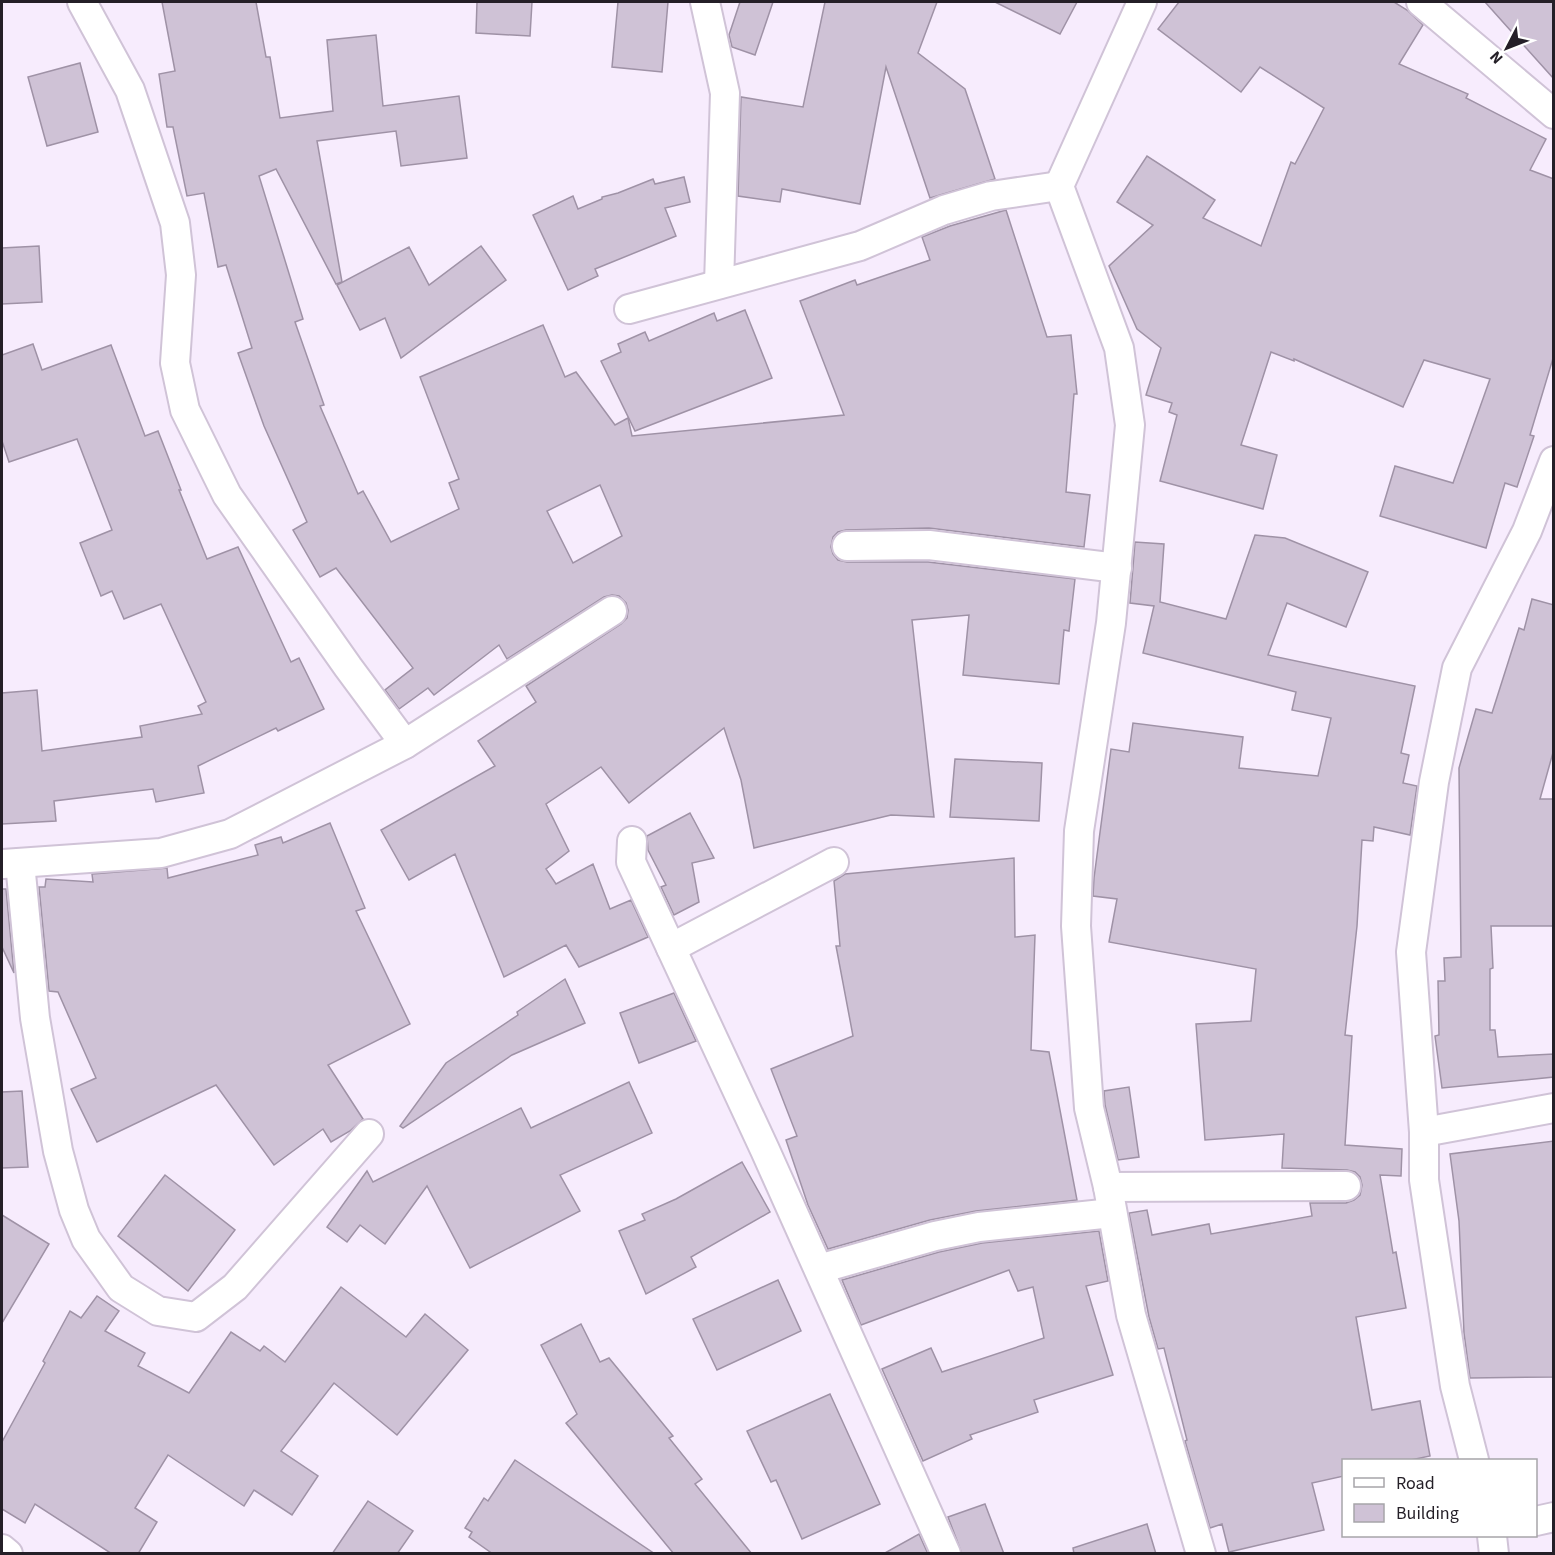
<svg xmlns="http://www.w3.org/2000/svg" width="1555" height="1555" font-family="'Source Sans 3',sans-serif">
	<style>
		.building { fill: #cfc2d6; stroke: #9f92a6; stroke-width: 1.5; fill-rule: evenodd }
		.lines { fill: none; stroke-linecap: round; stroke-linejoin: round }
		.street-casing { stroke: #d0c3d7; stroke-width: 32 }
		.street { stroke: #fff; stroke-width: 28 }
	</style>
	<rect width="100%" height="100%" fill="#f7ecfd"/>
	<g class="building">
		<path d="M162 2H256L266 57H270L280 118 333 111 327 40 376 35 383 106 459 96 467 158 401 166 396 131 317 141 342 282 336 284 276 169 259 176 303 319 295 322 324 405 320 406 358 494 363 491 391 542 459 509 449 483 459 479 420 377 543 325 565 377 576 372 615 425 628 418 632 436 844 415 800 301 855 280 857 285 930 260 922 237 950 226 1006 210 1047 337 1071 335 1077 394H1074L1066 492 1090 495 1084 547 929 528 846 530 838 532 833 537 831 547 833 554 838 560 847 562H928L1075 579 1069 631 1064 630 1059 684 963 675 969 615 912 620 934 817 891 815 754 848 741 780 724 728 629 803 601 767 546 804 569 851 546 869 556 884 593 864 610 909 631 900 648 937 579 967 566 945 504 977 455 854 409 880 381 830 495 766 478 741 536 702 526 686 621 624 627 618 628 610 626 603 619 596 612 595 604 597 507 659 499 645 434 695 428 688 399 709 385 690 413 668 336 568 320 577 293 530 307 522 264 426 238 353 252 348 226 265 218 267 204 193 187 196 173 127H167L159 74 175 71ZM600 485 622 536 573 563 547 511Z"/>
		<polygon points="477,2 532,2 530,36 476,33"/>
		<polygon points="618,2 668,2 662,72 612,67"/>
		<polygon points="740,2 773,2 755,55 732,47 729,35"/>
		<polygon points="825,2 937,2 918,53 965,89 995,179 930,198 886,67 860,204 782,189 780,202 738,196 741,97 803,107"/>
		<polygon points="995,2 1077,2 1060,34"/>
		<polygon points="1179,2 1394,2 1407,10 1423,25 1399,64 1468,94 1466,98 1546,139 1530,170 1554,179 1554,355 1530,435 1534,436 1517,487 1505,483 1486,548 1380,516 1395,466 1453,483 1490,379 1424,360 1403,407 1294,359 1294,361 1271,352 1241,445 1277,455 1263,509 1160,481 1177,415 1169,412 1172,403 1146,395 1161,348 1137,329 1109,266 1153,225 1117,202 1147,156 1215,200 1203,218 1261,246 1291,162 1295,164 1324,108 1260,67 1241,92 1158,29"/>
		<polygon points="1485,2 1554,2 1554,79"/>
		<polygon points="80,63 98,132 47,146 28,77"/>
		<polygon points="684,177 690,202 665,208 676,236 595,269 598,276 568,290 533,215 573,196 578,209 602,199 602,197 618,193 653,179 655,184"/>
		<polygon points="39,246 42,302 2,304 2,248"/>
		<polygon points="481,246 506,280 401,358 385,318 360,330 337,285 409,247 429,285"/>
		<polygon points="745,310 772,378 635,431 601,361 621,352 618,344 645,332 649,341 714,313 717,321"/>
		<polygon points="33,344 42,370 111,345 145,436 158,431 181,490 179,490 207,559 238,547 291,662 299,658 324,709 278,731 276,728 198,766 204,793 156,802 153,789 54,801 56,821 2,824 2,693 37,690 42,751 142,737 140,726 202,714 198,706 206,702 161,604 124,619 112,591 101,596 80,543 112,530 77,439 9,462 2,441 2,355"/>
		<polygon points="1255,535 1285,538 1368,572 1346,627 1287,603 1268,655 1415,686 1401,753 1409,755 1403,783 1417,786 1410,835 1374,827 1373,841 1362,840 1357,926 1345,1035 1352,1036 1345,1145 1402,1149 1401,1176 1380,1175 1393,1253 1396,1252 1406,1308 1356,1317 1372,1410 1420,1401 1430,1456 1406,1461 1344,1461 1344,1476 1312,1483 1324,1530 1229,1552 1222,1524 1210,1528 1185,1441 1187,1440 1164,1348 1158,1349 1149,1317 1129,1213 1147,1210 1152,1235 1209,1224 1211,1234 1312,1216 1310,1203 1346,1203 1354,1200 1360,1195 1362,1185 1360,1177 1355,1172 1347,1170 1282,1168 1284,1134 1205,1140 1196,1024 1251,1021 1256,969 1109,942 1117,899 1093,896 1094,878 1111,749 1129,752 1133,723 1243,737 1239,768 1318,776 1331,718 1292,710 1296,692 1143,653 1154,606 1130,603 1135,542 1164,544 1160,602 1226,619"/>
		<polygon points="1532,599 1554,605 1554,749 1540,799 1554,799 1554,926 1491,926 1493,968 1490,969 1490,1030 1495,1030 1498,1057 1554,1054 1554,1077 1442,1088 1435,1036 1439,1035 1438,981 1445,981 1444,958 1461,957 1459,768 1476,709 1492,713 1519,628 1524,630"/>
		<polygon points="955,759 1042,763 1039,821 950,817"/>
		<polygon points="690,813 714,858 692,863 699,902 674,915 661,887 666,885 648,850 647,836"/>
		<polygon points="330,823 365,908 356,911 410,1024 328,1065 363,1119 350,1131 331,1142 323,1129 274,1165 216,1085 97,1142 71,1089 96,1078 58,992 49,991 39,887 45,887 46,879 93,882 92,874 167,868 168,878 258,855 255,845 281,837 283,843"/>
		<polygon points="1014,858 1015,937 1035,935 1031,1050 1049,1052 1077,1200 976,1211 930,1220 828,1249 808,1205 786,1140 797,1136 771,1069 853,1036 836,946 840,946 834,881 845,874"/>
		<polygon points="2,889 6,889 14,973 2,947"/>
		<polygon points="565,979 585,1023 512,1055 403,1128 400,1126 446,1063 518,1015 517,1012"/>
		<polygon points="674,993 696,1041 639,1063 620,1013"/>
		<polygon points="629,1082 652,1133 560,1175 580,1211 470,1268 427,1186 385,1244 360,1225 347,1242 327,1227 367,1171 373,1182 521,1108 531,1128"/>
		<polygon points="1129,1087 1139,1157 1118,1160 1105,1105 1104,1091"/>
		<polygon points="22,1091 28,1167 2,1168 2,1092"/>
		<polygon points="1554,1141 1554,1377 1470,1378 1464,1333 1459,1221 1450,1154"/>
		<polygon points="742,1162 770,1212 691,1257 696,1267 646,1294 619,1231 645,1220 642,1214 676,1199"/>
		<polygon points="165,1175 235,1230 188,1291 118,1236"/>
		<polygon points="2,1215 49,1244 2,1323"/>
		<polygon points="1099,1231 1108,1281 1086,1286 1113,1375 1034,1400 1038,1412 970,1435 972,1439 923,1461 882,1369 931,1348 942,1372 1044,1338 1033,1287 1018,1291 1009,1270 861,1325 842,1280 939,1252 982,1243"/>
		<polygon points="778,1280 801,1331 717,1370 693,1319"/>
		<polygon points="341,1287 406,1337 425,1314 468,1350 397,1435 334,1383 281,1451 318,1476 292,1515 254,1490 244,1506 168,1455 135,1508 157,1522 138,1554 112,1554 35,1504 25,1523 2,1509 2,1442 45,1363 43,1361 70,1311 81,1318 97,1296 119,1311 105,1331 145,1353 138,1366 189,1393 231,1332 260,1351 264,1346 285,1362"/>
		<polygon points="581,1324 600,1362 609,1358 673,1436 669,1438 702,1479 695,1484 752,1554 674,1554 566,1423 577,1414 541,1345"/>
		<polygon points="830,1394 880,1504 802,1539 776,1480 771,1482 747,1431"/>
		<polygon points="515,1460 655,1554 493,1554 469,1537 472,1532 465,1528 484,1498 488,1501"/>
		<polygon points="368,1501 413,1531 397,1554 332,1554"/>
		<polygon points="985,1504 1004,1554 962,1554 948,1517"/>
		<polygon points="1147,1524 1156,1554 1074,1554 1073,1548"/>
		<polygon points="919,1534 928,1554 883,1554"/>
	</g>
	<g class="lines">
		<g class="street-casing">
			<g id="street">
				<polyline points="82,2 130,90 175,223 181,275 175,363 185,410 227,495 348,667 405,744"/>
				<polyline points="705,2 725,93 719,284"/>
				<polyline points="1142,2 1059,186 1119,348 1130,425 1111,623 1079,831 1076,926 1089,1108 1108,1187 1131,1315 1201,1554"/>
				<polyline points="1421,2 1554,114"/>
				<polyline points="629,309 860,246 944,210 991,196 1059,186"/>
				<polyline points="847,546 929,545 1117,568"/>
				<polyline points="632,841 631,862 765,1150 946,1554"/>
				<polyline points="20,863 35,1018 58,1151 74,1210 86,1239 121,1288 158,1311 196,1317 235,1287 369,1134"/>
				<polyline points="3,864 161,853 230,834 405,744 612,611"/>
				<polyline points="671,948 834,862"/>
				<polyline points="1424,1132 1554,1108"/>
				<polyline points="1108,1187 1346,1186"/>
				<polyline points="819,1269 935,1236 979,1227 1112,1213"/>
				<polyline points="1474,1460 1455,1386 1424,1180 1424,1132 1411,952 1434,782 1457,668 1527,531 1554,461"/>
				<polyline points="1536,1521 1554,1517"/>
				<polyline points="1492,1536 1494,1554"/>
				<polyline points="2,1549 8,1554"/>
			</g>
		</g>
		<use href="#street" class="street"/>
	</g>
	<rect width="1555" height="1555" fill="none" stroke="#241f27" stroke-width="6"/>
	<rect x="1342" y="1459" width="195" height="78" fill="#ffffff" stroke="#a7a5a9" stroke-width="1.5"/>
	<rect x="1354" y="1478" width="30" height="9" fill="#ffffff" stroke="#a7a5a9" stroke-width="1.5"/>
	<text x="1396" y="1489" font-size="18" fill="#241f27">Road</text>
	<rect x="1354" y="1504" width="30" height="18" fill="#cfc2d6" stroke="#a7a5a9" stroke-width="1.5"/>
	<text x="1396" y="1519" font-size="18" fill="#241f27">Building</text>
	<g transform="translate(1507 48) rotate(228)" stroke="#ffffff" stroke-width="4.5" paint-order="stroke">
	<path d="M0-4.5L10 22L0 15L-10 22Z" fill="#241f27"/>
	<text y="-9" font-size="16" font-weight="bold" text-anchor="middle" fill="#241f27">N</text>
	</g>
</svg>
